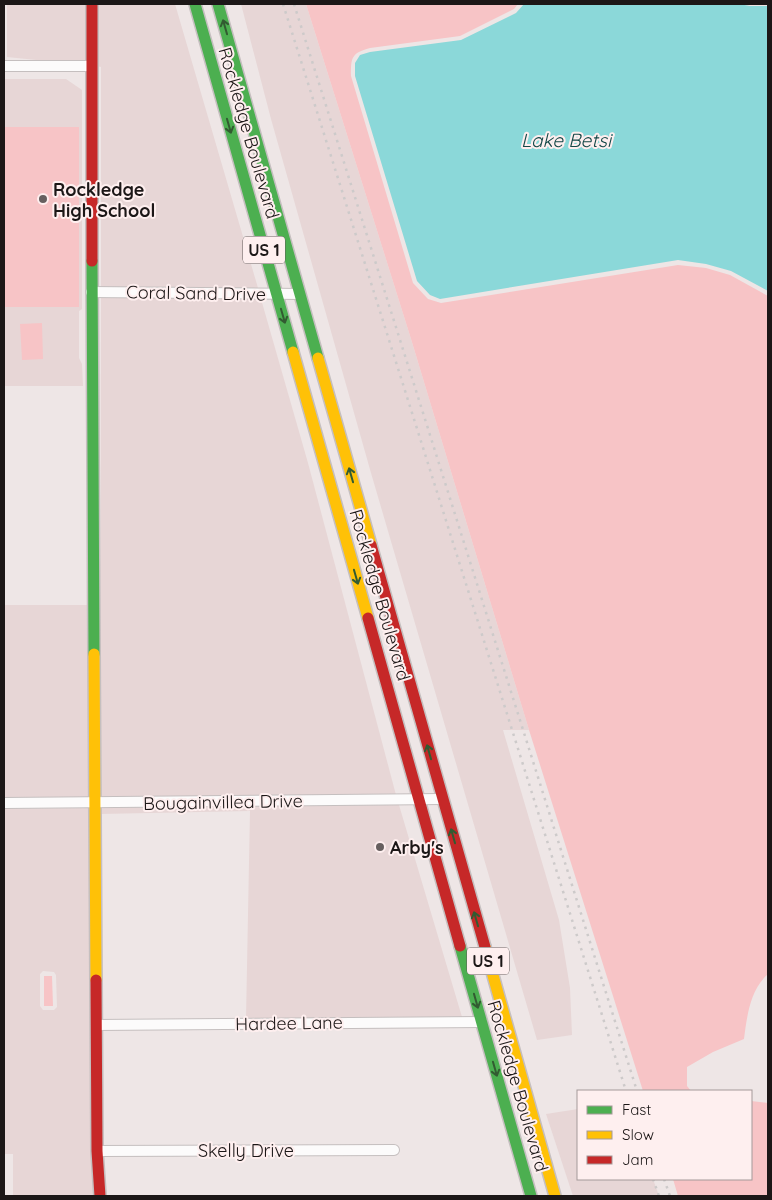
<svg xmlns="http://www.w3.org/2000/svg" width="772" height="1200" font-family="Quicksand,sans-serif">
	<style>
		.built { fill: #e7d6d6; fill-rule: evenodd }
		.green { fill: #f7c4c6 }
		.water { fill: #8bd8d9 }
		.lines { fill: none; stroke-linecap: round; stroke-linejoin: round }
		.street-casing { stroke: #c5bfbf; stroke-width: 12 }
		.fast-casing { stroke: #c5bfbf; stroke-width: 14 }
		.slow-casing { stroke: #c5bfbf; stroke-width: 14 }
		.jam-casing { stroke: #c5bfbf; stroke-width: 14 }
		.street { stroke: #fcfbfb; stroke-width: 10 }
		.fast { stroke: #4caf50; stroke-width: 11 }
		.slow { stroke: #ffc107; stroke-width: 11 }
		.jam { stroke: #c62828; stroke-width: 11 }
		.rail { stroke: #cdcaca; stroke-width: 2.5; stroke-dasharray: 2.5 5; stroke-linecap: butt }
		.oneway { stroke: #325b31 }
		.poi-dot { fill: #665f5f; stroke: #feefef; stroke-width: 2 }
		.labels { text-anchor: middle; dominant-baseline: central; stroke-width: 4; stroke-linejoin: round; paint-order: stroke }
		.shield { fill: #feefef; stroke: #605858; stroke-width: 1 }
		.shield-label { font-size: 16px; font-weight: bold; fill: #1c1717 }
		.street-label { font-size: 18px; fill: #1c1717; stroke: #feefef }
		.poi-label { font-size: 18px; font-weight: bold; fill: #1c1717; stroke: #feefef; text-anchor: start }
		.water-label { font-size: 19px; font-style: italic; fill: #134747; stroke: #feefef }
	</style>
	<rect width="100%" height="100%" fill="#eee6e6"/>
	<g class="built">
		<polygon points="7,4 88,4 87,60 46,61 7,57"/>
		<polygon points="97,4 175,4 258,288 101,287 101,67 96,66"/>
		<polygon points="241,4 306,4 411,339 529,730 503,730 559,920 570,988 572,1035 537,1040 371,473 271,119"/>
		<polygon points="4,79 66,79 82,90 82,309 79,311 79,358 82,364 83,386 4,386"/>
		<polygon points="101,297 261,299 308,463 396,795 100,798"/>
		<polygon points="4,605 89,605 91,798 4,798"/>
		<polygon points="399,805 462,1017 238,1019 246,1018 250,811 100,814 100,808"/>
		<path d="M91 808 96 1196H13V1154H4V809ZM43 971 54 972 56 975 57 1007 54 1010H43L40 1006V974Z"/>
		<polygon points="578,1109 578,1179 653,1179 659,1196 573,1196 546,1114"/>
	</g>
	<g class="green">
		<path d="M306 4H518L514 9 460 36 370 48C351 53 351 58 351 76L413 283 428 299 441 303 678 265 706 268 730 275 768 296V974C750 990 747 1016 744 1039L713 1052 687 1067V1086L691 1091H643L529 730 411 339Z"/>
		<rect x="4" y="127" width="75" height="180"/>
		<polygon points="42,323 43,359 22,360 20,324"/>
		<polygon points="44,976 52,976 53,1006 44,1006"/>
		<polygon points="751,1101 768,1103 768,1196 678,1196 673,1179 751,1179"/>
	</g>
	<polygon class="water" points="524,4 739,4 750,6 768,6 768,291 731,271 706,264 678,260 440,299 430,295 417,281 355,76 355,63 360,55 370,52 461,40 516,13"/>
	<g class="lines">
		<g class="street-casing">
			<g id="street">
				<polyline points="4,66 91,66"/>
				<polyline points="91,292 300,294"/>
				<polyline points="4,803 442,799"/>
				<polyline points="96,1025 482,1022"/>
				<polyline points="97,1151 394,1150"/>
			</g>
		</g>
		<g class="fast-casing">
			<g id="fast">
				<polyline points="195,4 293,352"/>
				<polyline points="218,4 318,358"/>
				<polyline points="92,261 94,654"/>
				<polyline points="460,946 531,1196"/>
			</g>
		</g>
		<g class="slow-casing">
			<g id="slow">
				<polyline points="293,352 368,618"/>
				<polyline points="318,358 371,545"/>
				<polyline points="94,654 96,980"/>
				<polyline points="485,947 555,1196"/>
			</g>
		</g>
		<g class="jam-casing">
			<g id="jam">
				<polyline points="92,4 92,261"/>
				<polyline points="371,545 485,947"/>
				<polyline points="368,618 460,946"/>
				<polyline points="96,980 97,1151 100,1196"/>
			</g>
		</g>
		<use href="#street" class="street"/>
		<use href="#fast" class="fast"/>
		<use href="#slow" class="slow"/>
		<use href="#jam" class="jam"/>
		<g class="rail">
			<polyline points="283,4 626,1091"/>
			<polyline points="294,4 637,1091"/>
			<polyline points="653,1179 659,1196"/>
			<polyline points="664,1179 670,1196"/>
		</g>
	</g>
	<defs><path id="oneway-shaft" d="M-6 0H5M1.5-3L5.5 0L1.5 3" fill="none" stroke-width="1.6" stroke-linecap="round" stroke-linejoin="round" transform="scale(1.25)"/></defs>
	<g class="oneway">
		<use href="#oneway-shaft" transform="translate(225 27) rotate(-106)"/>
		<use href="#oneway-shaft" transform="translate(229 126) rotate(74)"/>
		<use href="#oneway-shaft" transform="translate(283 316) rotate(74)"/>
		<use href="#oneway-shaft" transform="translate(351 475) rotate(-106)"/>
		<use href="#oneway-shaft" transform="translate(356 577) rotate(74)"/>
		<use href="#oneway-shaft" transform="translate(429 752) rotate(-106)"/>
		<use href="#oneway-shaft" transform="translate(453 836) rotate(-106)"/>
		<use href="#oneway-shaft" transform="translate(476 919) rotate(-106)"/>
		<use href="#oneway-shaft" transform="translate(476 1001) rotate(74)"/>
		<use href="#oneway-shaft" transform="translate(495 1069) rotate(74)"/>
	</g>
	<g class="poi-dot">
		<circle cx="43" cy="199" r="5"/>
		<circle cx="380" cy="847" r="5"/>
	</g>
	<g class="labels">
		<g class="shield">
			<rect x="243" y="236.5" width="42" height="27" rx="4"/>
			<rect x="467" y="947.5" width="42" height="27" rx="4"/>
		</g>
		<g class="shield-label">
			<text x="264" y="250">US 1</text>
			<text x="488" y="961">US 1</text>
		</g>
		<g class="street-label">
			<text transform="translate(249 133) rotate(74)">Rockledge Boulevard</text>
			<text transform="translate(196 293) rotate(1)">Coral Sand Drive</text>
			<text transform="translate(380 595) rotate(74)">Rockledge Boulevard</text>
			<text transform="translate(223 802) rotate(-1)">Bougainvillea Drive</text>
			<text transform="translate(289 1023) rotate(-1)">Hardee Lane</text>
			<text transform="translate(518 1086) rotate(74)">Rockledge Boulevard</text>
			<text x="246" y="1150">Skelly Drive</text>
		</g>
		<g class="poi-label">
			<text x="53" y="189">Rockledge<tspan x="53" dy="21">High School</tspan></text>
			<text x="390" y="847">Arby's</text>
		</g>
		<g class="water-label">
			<text x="566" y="140">Lake Betsi</text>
		</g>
	</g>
	<rect width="772" height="1200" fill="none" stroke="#1c1717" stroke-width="10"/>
	<rect x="577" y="1090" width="175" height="90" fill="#feefef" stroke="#a49999"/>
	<rect x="587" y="1106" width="25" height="8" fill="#4caf50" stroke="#a49999"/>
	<text x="622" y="1115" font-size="15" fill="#1c1717">Fast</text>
	<rect x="587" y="1131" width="25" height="8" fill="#ffc107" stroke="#a49999"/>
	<text x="622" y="1140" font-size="15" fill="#1c1717">Slow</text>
	<rect x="587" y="1156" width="25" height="8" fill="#c62828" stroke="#a49999"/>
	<text x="622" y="1165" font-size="15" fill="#1c1717">Jam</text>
</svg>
